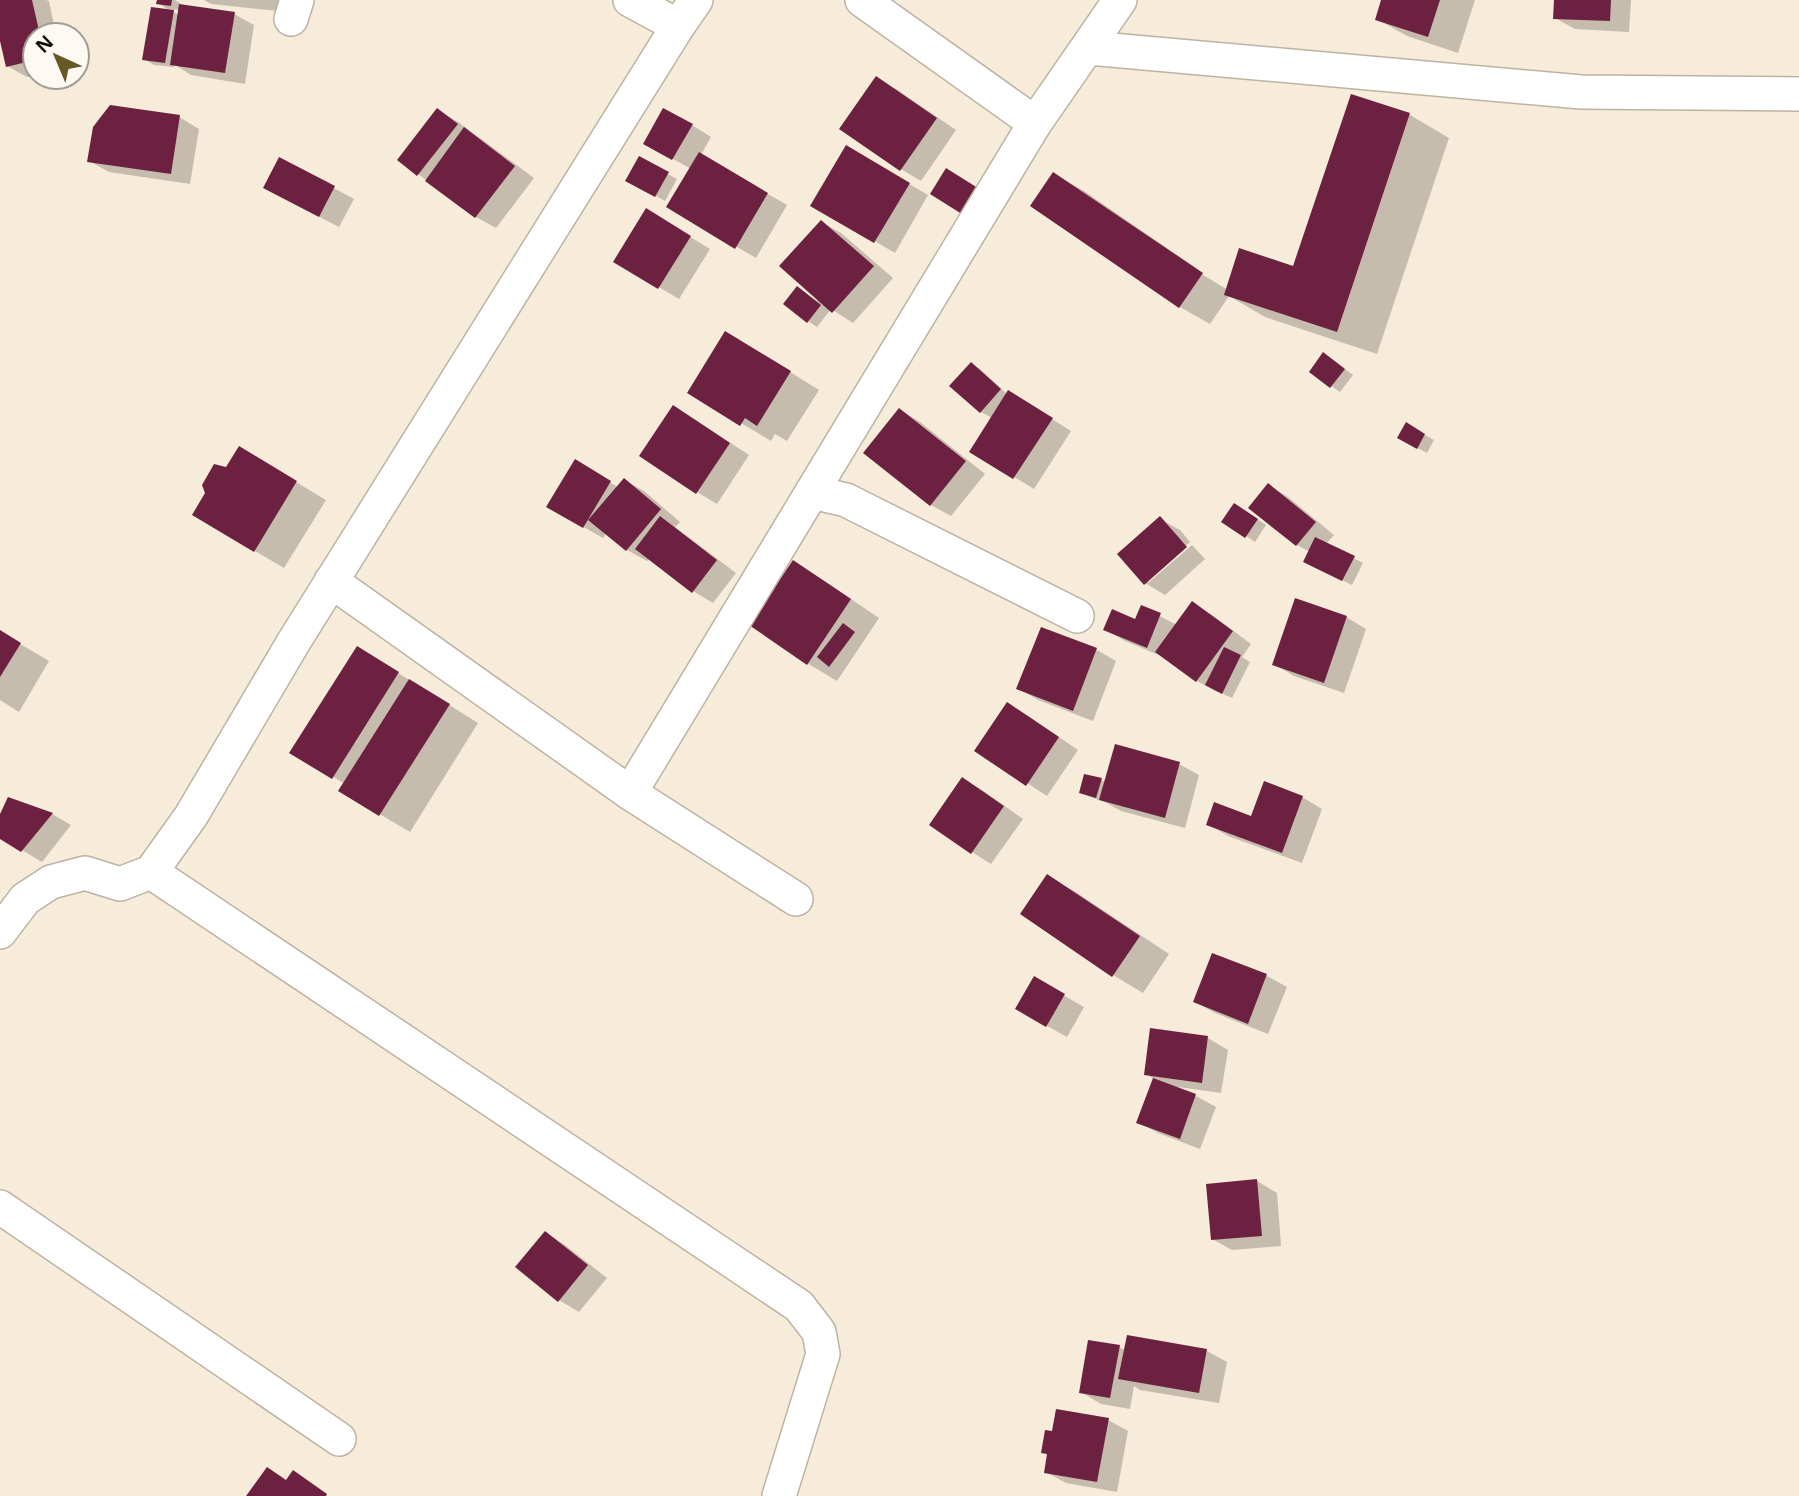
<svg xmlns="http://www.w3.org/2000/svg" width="1799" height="1496" font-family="'Open Sans',sans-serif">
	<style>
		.shadow { fill: #0003; fill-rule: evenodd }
		.building { fill: #6c2140 }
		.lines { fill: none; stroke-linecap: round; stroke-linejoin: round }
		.street-casing { stroke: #bdb3a2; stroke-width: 36 }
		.street { stroke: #fff; stroke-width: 33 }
	</style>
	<rect width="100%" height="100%" fill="#f7ebda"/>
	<g class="shadow">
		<polygon points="0,0 46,0 49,1 56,35 35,35 35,76 27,77 7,66 0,33"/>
		<path d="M158 0H175L181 4V6L234 14 254 25 245 84 191 75 175 65 174 67 154 65 144 59 172 12 158 3ZM168 9 180 10 179 15Z"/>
		<polygon points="204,0 289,0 287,12 211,4"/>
		<polygon points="1383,0 1475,0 1458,53 1407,36 1377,19"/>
		<polygon points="1556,0 1631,0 1629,32 1575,29 1555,18"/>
		<polygon points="876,78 896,89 956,130 921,181 901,169"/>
		<polygon points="1352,96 1410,115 1449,138 1377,354 1265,317 1229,296 1210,324 1180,307 1032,206 1054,174 1084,191 1196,268 1195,270 1228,290 1295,268"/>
		<polygon points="438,110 458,122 534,178 496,228 476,217 418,174"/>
		<polygon points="179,117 199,129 190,184 109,172 89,161"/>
		<polygon points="692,125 711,137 701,155 787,205 756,258 668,207 691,169 645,143"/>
		<polygon points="847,147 928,195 895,253 813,205"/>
		<polygon points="280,159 354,199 339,227 285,199"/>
		<polygon points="640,159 677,179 665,201 628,180"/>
		<polygon points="666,222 710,249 679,299 615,261"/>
		<polygon points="821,222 841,233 893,278 853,323 831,309 817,327 808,321 798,288 817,301 819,299"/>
		<polygon points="755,350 819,390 787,441 775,434 771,441 689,392"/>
		<polygon points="1333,360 1353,375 1340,392 1311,372"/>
		<polygon points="971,364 980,369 1007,394 1028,404 1071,431 1034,489 972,451 992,418 981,412"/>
		<polygon points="900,410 920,422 985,474 951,516 931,505"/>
		<polygon points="694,419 749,455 717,504 697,492"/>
		<polygon points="1407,425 1434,440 1427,453 1399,438"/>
		<polygon points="575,462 618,487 624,480 644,491 680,522 675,527 736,573 713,603 693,591 650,558 647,561 627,550 606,533 603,538 549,507"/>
		<polygon points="269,466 326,500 284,568 255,551 227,469"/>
		<polygon points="1268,485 1288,497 1334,535 1326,544 1363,563 1352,585 1315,567 1310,552 1297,545"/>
		<polygon points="1244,510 1266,525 1255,542 1224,521"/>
		<polygon points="1160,519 1180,530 1190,542 1148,579 1148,583 1192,545 1205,559 1165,595 1145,583"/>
		<polygon points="794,563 823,580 879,618 837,681 807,663"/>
		<polygon points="1192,604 1212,615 1251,644 1242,657 1250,662 1232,698 1217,691 1217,692 1197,681 1166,658 1125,641 1105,629 1136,621 1142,607 1177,625"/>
		<polygon points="1346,617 1366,629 1344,693 1294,676 1274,664"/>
		<polygon points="1042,629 1097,650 1116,661 1093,721 1038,700 1018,688"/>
		<polygon points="0,632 49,661 19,712 0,700"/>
		<polygon points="387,666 478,723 410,832 341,791 345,784 292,752"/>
		<polygon points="1028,716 1078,750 1047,796 977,750"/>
		<polygon points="1179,764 1199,775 1185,828 1121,811 1105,802 1090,797 1081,792 1101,780 1106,783"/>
		<polygon points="963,779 982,790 1023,819 991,864 972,852"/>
		<polygon points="1302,797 1322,809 1302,863 1228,836 1208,824 1252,818"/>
		<polygon points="9,800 52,814 71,825 42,862 0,837 0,819"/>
		<polygon points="1048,876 1077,893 1169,954 1143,993 1113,975"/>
		<polygon points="1213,955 1267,976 1287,987 1268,1034 1215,1013 1195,1002"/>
		<polygon points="1035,979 1084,1007 1067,1037 1017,1009"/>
		<polygon points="1208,1038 1228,1050 1221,1093 1178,1087 1177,1089 1196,1096 1216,1107 1200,1149 1158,1133 1138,1122 1154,1079 1146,1074"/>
		<polygon points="1257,1181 1277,1193 1281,1246 1232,1250 1212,1239"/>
		<polygon points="545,1233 565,1245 607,1278 579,1312 559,1300"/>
		<polygon points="1128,1337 1207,1351 1227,1362 1219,1403 1140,1390 1134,1386 1130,1409 1101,1404 1081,1392 1119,1347 1126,1351"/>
		<polygon points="1108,1420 1128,1431 1117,1492 1066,1483 1046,1472 1049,1456 1043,1452 1054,1433"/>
	</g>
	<g class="building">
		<polygon points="0,0 32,0 40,35 35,35 35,60 6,67 0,41"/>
		<polygon points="157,0 172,0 171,6 156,4"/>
		<polygon points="1381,0 1440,0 1428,37 1375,20"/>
		<polygon points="1554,0 1611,0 1610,21 1553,19"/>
		<polygon points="179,4 235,12 225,73 170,65"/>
		<polygon points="151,7 174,10 165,63 142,60"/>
		<polygon points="876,76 937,118 900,171 839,129"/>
		<polygon points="1351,94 1410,113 1337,332 1224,295 1239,248 1293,266"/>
		<polygon points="110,105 180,115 171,174 87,162 93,127"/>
		<polygon points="437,108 458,124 417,176 397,160"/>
		<polygon points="663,108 693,124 672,160 643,144"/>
		<polygon points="464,127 515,166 475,218 425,181"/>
		<polygon points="846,145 910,183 874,243 810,206"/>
		<polygon points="699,152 768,193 735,249 666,207"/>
		<polygon points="639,156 669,172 655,197 625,181"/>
		<polygon points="279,157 335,186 319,217 263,188"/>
		<polygon points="946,168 981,190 965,216 930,194"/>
		<polygon points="1053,172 1203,273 1179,308 1030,206"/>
		<polygon points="646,208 691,236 658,289 613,262"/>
		<polygon points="821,220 874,266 832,313 779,266"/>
		<polygon points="797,286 821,305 807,323 783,304"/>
		<polygon points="725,331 791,371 757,426 745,418 740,426 687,393"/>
		<polygon points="1323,352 1345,369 1330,388 1309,372"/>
		<polygon points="971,362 1001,389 980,413 949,386"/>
		<polygon points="1008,390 1053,418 1013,479 969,452"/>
		<polygon points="673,405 730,443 696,494 639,456"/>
		<polygon points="899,408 966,461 930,506 863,453"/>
		<polygon points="1406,422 1425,434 1417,449 1397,438"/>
		<polygon points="239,446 297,481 254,552 192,515 205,493 202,485 214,464 226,467"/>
		<polygon points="575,459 611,481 583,528 546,507"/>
		<polygon points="624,478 661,509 626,551 588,520"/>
		<polygon points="1268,483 1316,522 1296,546 1248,508"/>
		<polygon points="1234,503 1258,519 1245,538 1221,522"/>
		<polygon points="660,516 717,560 692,593 635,549"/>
		<polygon points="1160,516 1187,547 1144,585 1117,554"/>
		<polygon points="1315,537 1355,556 1342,581 1303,562"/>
		<polygon points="793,560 851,599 807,665 749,625"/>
		<polygon points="1295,598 1347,616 1324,683 1272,665"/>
		<polygon points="1192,601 1233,631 1196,682 1155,652"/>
		<polygon points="1141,605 1161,613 1147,648 1103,630 1112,609 1135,619"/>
		<polygon points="843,623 855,632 829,667 817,657"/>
		<polygon points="1041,627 1097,648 1073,711 1016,689"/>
		<polygon points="0,630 21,643 0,677"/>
		<polygon points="357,646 399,672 332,779 289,753"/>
		<polygon points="1224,647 1241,655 1222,694 1205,685"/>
		<polygon points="409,679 450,704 379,816 338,791"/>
		<polygon points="1007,702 1059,737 1026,786 974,751"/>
		<polygon points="1115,744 1180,762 1165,818 1099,800"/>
		<polygon points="1084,774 1102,778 1096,798 1079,793"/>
		<polygon points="962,777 1004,806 971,854 929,825"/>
		<polygon points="1264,781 1303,796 1282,853 1206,825 1214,802 1251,816"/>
		<polygon points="8,797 53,813 21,852 0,839 0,814"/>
		<polygon points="1047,874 1140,936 1112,977 1020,914"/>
		<polygon points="1212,953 1267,974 1248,1024 1193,1002"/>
		<polygon points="1034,976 1065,994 1046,1027 1015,1009"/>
		<polygon points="1150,1028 1208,1036 1202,1083 1144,1075"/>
		<polygon points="1153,1078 1196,1094 1180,1139 1136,1123"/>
		<polygon points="1257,1179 1262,1236 1211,1240 1206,1184"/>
		<polygon points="545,1231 588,1265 558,1302 515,1267"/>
		<polygon points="1127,1335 1207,1349 1199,1393 1118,1379"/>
		<polygon points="1088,1340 1120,1345 1110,1398 1079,1393"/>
		<polygon points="1056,1409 1109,1418 1097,1482 1044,1473 1047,1454 1041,1453 1045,1430 1052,1431"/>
		<polygon points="267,1467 286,1480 293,1470 327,1494 326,1496 246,1496"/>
	</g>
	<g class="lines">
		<g class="street-casing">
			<g id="street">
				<polyline points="630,0 678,26"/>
				<polyline points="862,0 1035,123"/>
				<polyline points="291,19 297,0"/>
				<polyline points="1089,48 1581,92 1799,94"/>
				<polyline points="812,492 846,500 1077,616"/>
				<polyline points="331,581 630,793 796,899"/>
				<polyline points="630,793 1035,123 1120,0"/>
				<polyline points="151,872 799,1306 819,1332 823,1354 779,1496"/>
				<polyline points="0,932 25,899 51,882 85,873 120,884 151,872 191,816 293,643 678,26 696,0"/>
				<polyline points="0,1207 339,1439"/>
			</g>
		</g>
		<use href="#street" class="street"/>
	</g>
	<g transform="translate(56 56) rotate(316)"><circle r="33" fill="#fefaf3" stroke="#9f9c95" stroke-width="2"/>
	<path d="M0-5L12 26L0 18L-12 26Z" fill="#665926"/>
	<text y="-10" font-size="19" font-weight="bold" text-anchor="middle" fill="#110e08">N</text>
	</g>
</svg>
